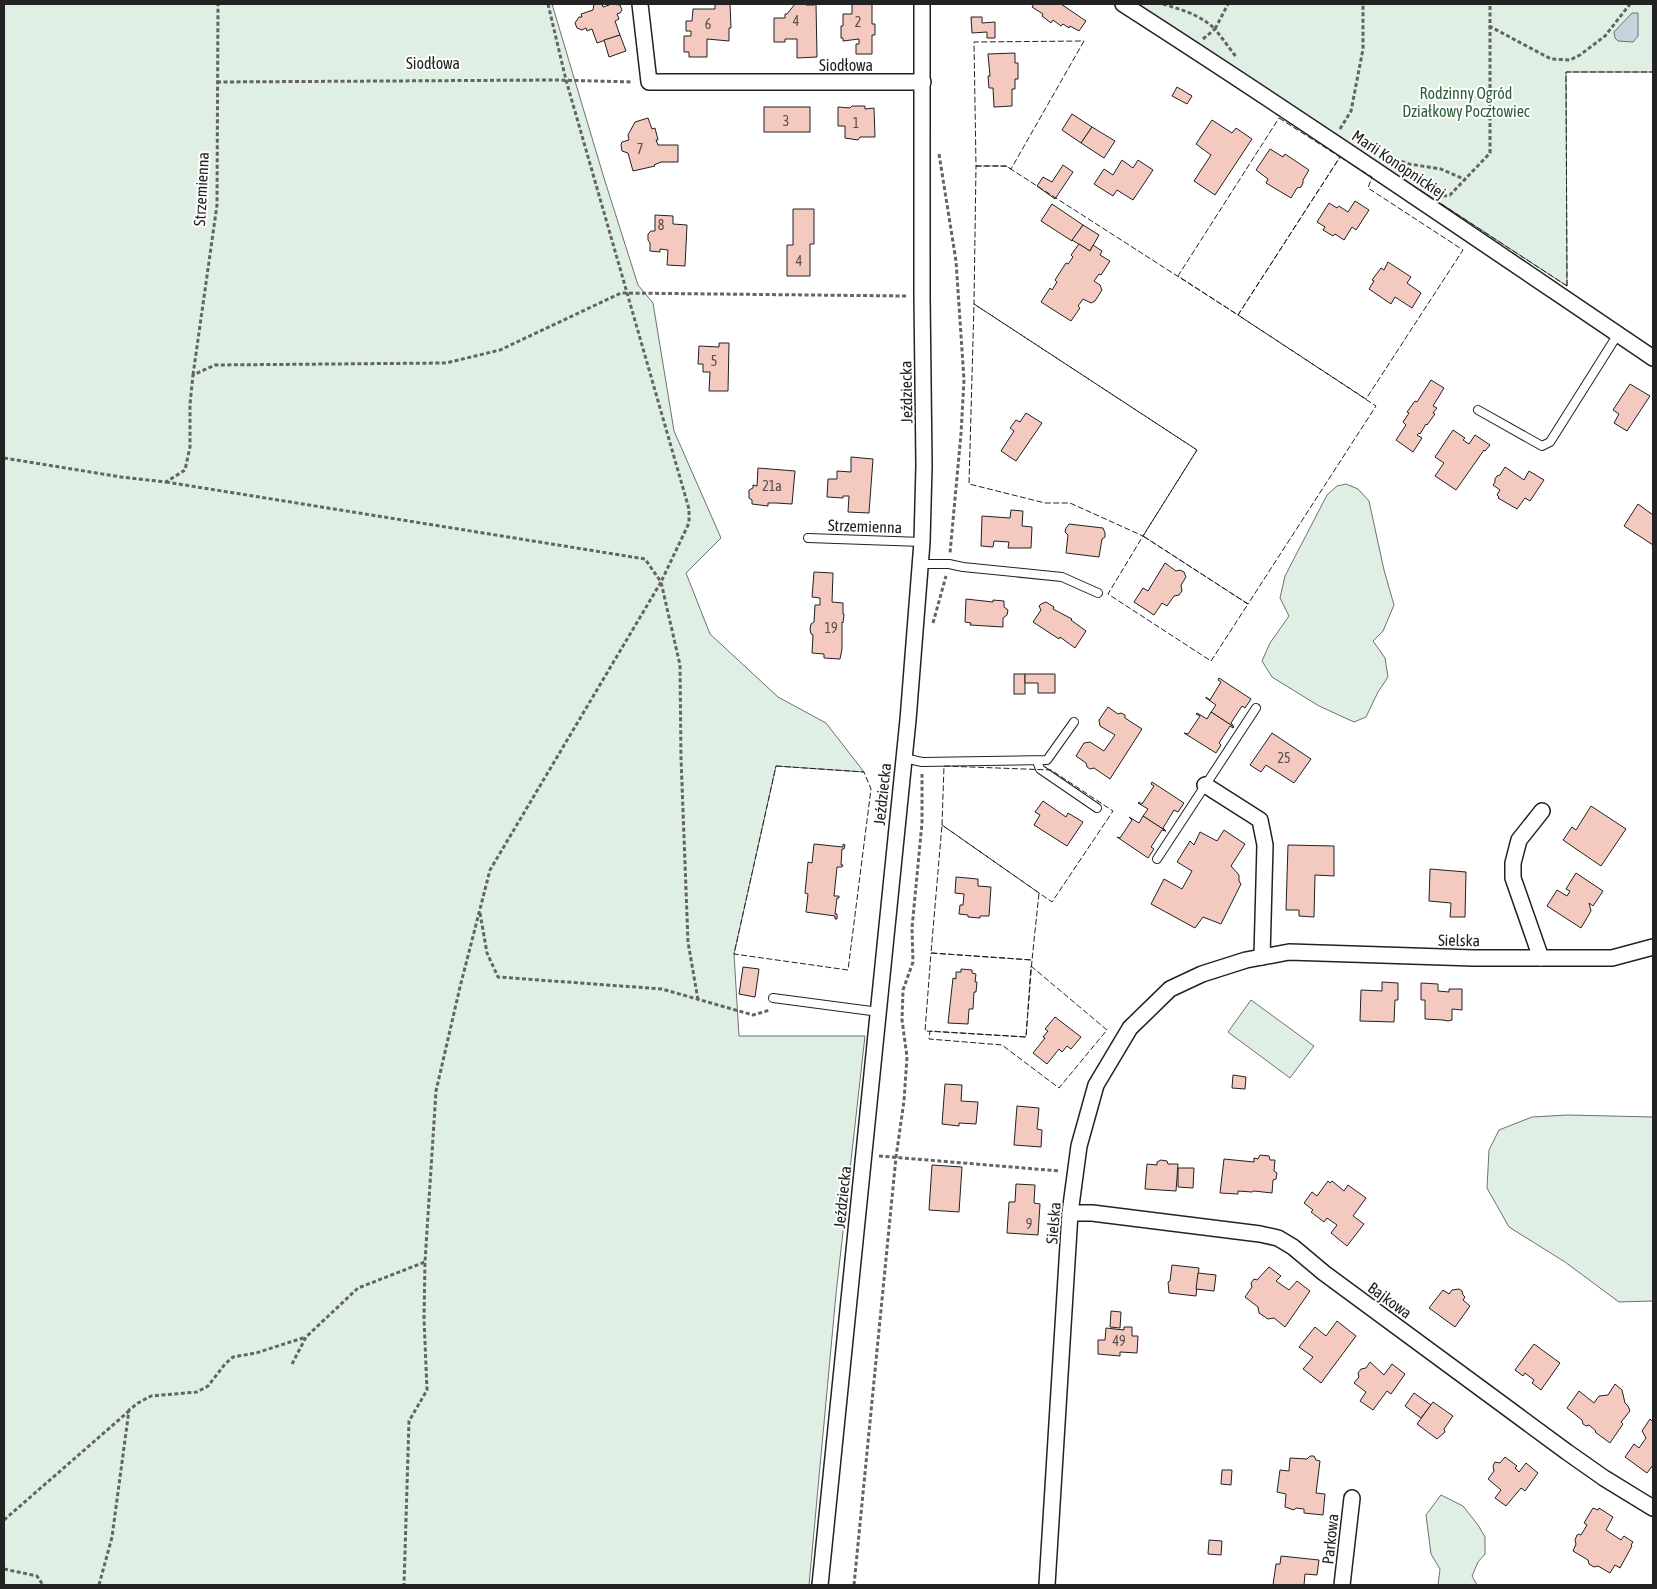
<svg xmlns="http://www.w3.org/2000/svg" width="1657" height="1589" font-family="'Asap Condensed',sans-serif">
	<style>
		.green { fill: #e0efe3; stroke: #6f6f6f }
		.water { fill: #c7d3dd; stroke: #6f6f6f }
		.building { fill: #f3c9c0; stroke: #222 }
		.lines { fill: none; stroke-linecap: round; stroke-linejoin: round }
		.service-casing { stroke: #222; stroke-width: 10 }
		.minor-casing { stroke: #222; stroke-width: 18 }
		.path { stroke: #646464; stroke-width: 3; stroke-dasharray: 4 2.5; stroke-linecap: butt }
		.service { stroke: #fff; stroke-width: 8 }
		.minor { stroke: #fff; stroke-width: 15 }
		.fence { stroke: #222; stroke-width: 1; stroke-dasharray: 6 2.5; stroke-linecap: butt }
		.labels { text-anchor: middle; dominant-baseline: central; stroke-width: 4; stroke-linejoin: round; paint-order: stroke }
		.number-label { font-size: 14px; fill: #564c4a }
		.street-label { font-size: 16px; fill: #222; stroke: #fff }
		.park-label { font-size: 16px; fill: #2f5e38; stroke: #fff }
	</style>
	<rect width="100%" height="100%" fill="#fff"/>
	<g class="green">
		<polygon points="4,4 552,4 604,178 638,285 653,303 674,431 721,538 686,573 710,634 778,697 826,723 864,772 776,766 734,954 739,1036 865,1036 836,1294 809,1585 4,1585"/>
		<polygon points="1136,4 1653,4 1653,72 1566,72 1567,286"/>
		<polygon points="1346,484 1358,489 1369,501 1384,570 1394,605 1383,631 1373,641 1385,658 1388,677 1378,692 1366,717 1354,722 1319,706 1272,677 1262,661 1270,643 1289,616 1280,598 1285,576 1327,495 1337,486"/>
		<polygon points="1251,1000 1314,1046 1290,1078 1228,1032"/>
		<polygon points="1568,1115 1653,1117 1653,1301 1619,1302 1565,1262 1509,1227 1487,1188 1489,1150 1499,1130 1532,1117"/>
		<polygon points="1441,1495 1463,1506 1478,1525 1485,1537 1485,1554 1478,1562 1472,1576 1477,1585 1438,1585 1440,1569 1431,1554 1426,1515"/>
	</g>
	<polygon class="water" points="1632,13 1638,13 1638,36 1633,42 1618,41 1615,38 1614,32"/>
	<g class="building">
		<polygon points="594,4 602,4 603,7 612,4 620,5 622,10 620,13 617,14 619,19 615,21 620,35 597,43 592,29 587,31 586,28 582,30 577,28 575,23 579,17 582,17 581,14 593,10"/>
		<polygon points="715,4 730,4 731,28 729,28 729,41 707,39 707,57 689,57 689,52 684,52 684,36 691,36 691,31 686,31 686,21 692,21 693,9 715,9"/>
		<polygon points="795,4 806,4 806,5 814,5 816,4 817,57 797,58 797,39 785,39 785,42 774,42 774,18 785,18 785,14 787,14"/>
		<polygon points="852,4 872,4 872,24 875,24 875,35 872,35 872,54 856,54 856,44 859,44 859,39 843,41 843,38 841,38 841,26 843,26 843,14 852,14"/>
		<polygon points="1034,4 1061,4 1086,21 1079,31 1070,26 1069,28 1063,24 1061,26 1053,20 1051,23 1042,16 1043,14 1032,7"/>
		<polygon points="971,17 982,17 982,23 995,22 995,38 987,38 987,32 972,33"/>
		<polygon points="620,35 626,51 609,57 604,40"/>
		<polygon points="1015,53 1015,63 1018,63 1018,79 1015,79 1015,89 1012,89 1012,106 994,107 993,88 989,88 988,76 990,76 988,54"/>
		<polygon points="1177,87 1192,96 1187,104 1172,96"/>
		<polygon points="852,106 865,106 865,109 874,108 875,137 860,137 858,140 845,138 845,126 838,126 838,107 850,108"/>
		<rect x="764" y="107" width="46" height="25"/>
		<polygon points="1072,114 1092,127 1081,143 1062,130"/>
		<polygon points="648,118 652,129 655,128 658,140 656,140 658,145 678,145 678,162 661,162 654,165 655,166 633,171 628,153 622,151 621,145 622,142 629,140 628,135 635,122"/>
		<polygon points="1212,120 1232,133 1236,128 1252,139 1215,195 1194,181 1211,155 1196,144"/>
		<polygon points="1092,127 1115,141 1104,158 1081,143"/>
		<polygon points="1270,149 1283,157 1285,154 1309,170 1303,180 1303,183 1301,187 1297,188 1291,198 1266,183 1268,179 1256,170"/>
		<polygon points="1122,160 1133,168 1138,160 1153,170 1133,200 1117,190 1113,196 1094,184 1104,169 1113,175"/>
		<polygon points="1063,165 1073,172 1055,199 1037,186 1043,177 1052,182"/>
		<polygon points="1355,201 1369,210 1356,230 1352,227 1344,240 1335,234 1333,236 1323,230 1325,227 1317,222 1329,203 1337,208 1339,206 1348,212"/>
		<polygon points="1052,204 1083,225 1072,241 1041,221"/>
		<polygon points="793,209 814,209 814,244 810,244 810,276 787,276 787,245 793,245"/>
		<polygon points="655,215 673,216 673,224 687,225 685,266 667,265 668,250 660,249 660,252 650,251 650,243 648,240 648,234 651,231 655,231"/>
		<polygon points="1083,225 1099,235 1090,251 1072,240"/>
		<polygon points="1079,244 1090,251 1093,245 1102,251 1100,255 1110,261 1101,275 1099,274 1094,281 1100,285 1102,290 1095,301 1091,303 1083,299 1078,306 1080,308 1071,321 1041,302 1050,288 1052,290 1057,282 1055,280 1066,263 1068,264 1073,257 1071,255"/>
		<polygon points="1388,262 1411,277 1407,283 1421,293 1412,308 1395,297 1391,304 1369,289 1374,281 1372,280 1381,268 1384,270"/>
		<polygon points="719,343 729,343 728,391 709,391 710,372 703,372 703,364 698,364 699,346 719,347"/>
		<polygon points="1431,380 1444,388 1433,406 1437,408 1433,413 1435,414 1427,425 1426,424 1420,434 1419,433 1417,435 1422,438 1413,452 1396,440 1406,425 1403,422 1409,413 1407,412 1415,401 1417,402"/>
		<polygon points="1630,384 1650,396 1627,431 1614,423 1619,414 1613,410"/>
		<polygon points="1026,413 1042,423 1016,461 1001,451 1014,431 1010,428 1016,420 1020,422"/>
		<polygon points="1453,430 1465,438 1463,440 1469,444 1475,435 1490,445 1485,451 1484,450 1456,490 1435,476 1444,463 1435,457"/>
		<polygon points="851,457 873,459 869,513 848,512 849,496 843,496 843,498 827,497 828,479 837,479 837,471 851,472"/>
		<polygon points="1505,467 1524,480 1529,471 1544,480 1530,501 1525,498 1517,509 1498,498 1499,497 1497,495 1500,490 1493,485 1495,482 1495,479 1497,476 1500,475"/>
		<polygon points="758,468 795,471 792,504 776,503 768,503 768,506 752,504 752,500 749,498 749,490 753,488 753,485 757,486"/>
		<polygon points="1638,504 1653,515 1653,545 1624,526"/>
		<polygon points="1011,510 1023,511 1022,526 1032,527 1031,548 1008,548 1009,542 994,541 993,547 981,546 982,516 1010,518"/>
		<polygon points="1069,524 1103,528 1105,533 1105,537 1102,539 1099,557 1066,553 1068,535 1065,532 1066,528"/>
		<polygon points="1165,563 1176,571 1180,570 1184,572 1186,577 1181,585 1182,591 1179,595 1174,596 1167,606 1162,603 1154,615 1134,602 1143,588 1148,591"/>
		<polygon points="814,572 833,573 832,602 843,603 843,614 844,614 843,623 842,622 842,649 840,659 824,658 824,654 812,653 813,635 811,634 810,629 811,624 814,622 815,605 820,605 820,598 812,597"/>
		<polygon points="966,599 993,602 993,600 1004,601 1004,607 1008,610 1007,615 1003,618 1003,627 970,625 971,623 965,622"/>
		<polygon points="1046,602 1054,607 1053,609 1072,619 1071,620 1086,631 1075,648 1060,637 1059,639 1033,622 1041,610 1039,606 1041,604"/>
		<rect x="1014" y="674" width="11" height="20"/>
		<polygon points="1025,674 1055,674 1055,693 1038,693 1038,683 1025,683"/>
		<polygon points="1219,678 1251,699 1245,708 1242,706 1231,723 1234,727 1211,712 1216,705 1206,698 1206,697 1210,700 1221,682 1218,680"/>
		<polygon points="1108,707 1118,714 1121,713 1125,715 1125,718 1142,729 1110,779 1094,768 1090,769 1087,767 1086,763 1076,756 1084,743 1090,742 1104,751 1115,735 1100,726 1099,720"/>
		<polygon points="1211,712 1234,727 1233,728 1230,726 1219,743 1221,745 1216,753 1184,733 1188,734 1200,716 1196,714 1197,713 1207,719"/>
		<polygon points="1272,733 1311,759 1294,783 1266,765 1261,772 1250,765"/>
		<polygon points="1152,782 1184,803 1178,812 1174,810 1163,828 1166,831 1143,816 1148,809 1138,803 1139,802 1142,804 1154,786 1151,784"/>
		<polygon points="1043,801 1066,817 1068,813 1083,822 1067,846 1034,825 1040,815 1035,812"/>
		<polygon points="1591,806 1626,829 1601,866 1563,840 1572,827 1576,830"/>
		<polygon points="1143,816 1166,831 1162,830 1151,847 1154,849 1148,858 1117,837 1120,838 1132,820 1129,817 1139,823"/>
		<polygon points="1224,830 1245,844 1231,866 1239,875 1239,881 1241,884 1221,924 1203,917 1195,928 1151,904 1164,879 1182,889 1192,871 1177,862 1190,841 1194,845 1200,832 1217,841"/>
		<polygon points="814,844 843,847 843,844 845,845 844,849 842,849 841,865 843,865 842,867 837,867 834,896 839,896 839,898 837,898 835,914 837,914 837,919 835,919 835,916 806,912 808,894 805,893 808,862 812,863"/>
		<polygon points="1288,845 1334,846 1334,876 1315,875 1314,917 1299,916 1299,910 1286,910"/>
		<polygon points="1430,869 1466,872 1465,917 1450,917 1451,903 1429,901"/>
		<polygon points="1576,873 1603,891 1593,906 1589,903 1591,911 1581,928 1547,906 1557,890 1567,896 1570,891 1566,889"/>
		<polygon points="956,877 978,879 978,886 991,887 989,916 980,916 980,918 968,917 968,915 959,914 960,905 963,905 964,894 955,893"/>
		<polygon points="743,967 759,969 755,997 739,994"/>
		<polygon points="961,969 972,970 972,973 976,974 975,982 977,982 976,992 974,992 973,1009 969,1009 968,1024 948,1023 953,978 956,979 956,972 961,972"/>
		<polygon points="1382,982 1398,983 1398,1000 1395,1000 1394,1022 1360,1021 1361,990 1382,991"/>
		<polygon points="1421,983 1438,984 1438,991 1449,992 1449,989 1462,989 1462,1010 1452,1009 1452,1020 1448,1021 1443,1020 1425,1019 1425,1000 1421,1000"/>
		<polygon points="1055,1017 1081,1037 1071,1049 1067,1046 1062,1052 1059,1049 1047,1064 1033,1053 1045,1038 1043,1037 1048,1031 1045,1029"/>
		<polygon points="1233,1075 1246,1077 1245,1089 1232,1088"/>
		<polygon points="945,1084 962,1085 961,1101 978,1102 976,1124 959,1123 959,1126 942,1124"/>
		<polygon points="1017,1106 1039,1108 1037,1129 1042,1130 1041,1147 1014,1145"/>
		<polygon points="1260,1155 1269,1156 1270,1160 1275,1160 1274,1171 1277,1173 1276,1179 1273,1180 1272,1193 1254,1191 1252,1192 1238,1191 1238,1194 1220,1193 1224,1159 1254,1162 1254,1158 1258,1159"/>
		<polygon points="1161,1160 1167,1161 1168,1164 1178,1164 1176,1191 1145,1189 1147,1164 1157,1165 1157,1162"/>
		<polygon points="932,1165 962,1167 959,1212 929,1210"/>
		<polygon points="1178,1168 1194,1168 1193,1188 1178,1187"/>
		<polygon points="1328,1181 1330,1183 1332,1181 1344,1191 1348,1185 1366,1198 1353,1216 1364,1224 1347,1246 1331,1233 1337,1225 1327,1218 1324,1222 1311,1212 1313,1210 1304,1203 1312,1192 1317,1196"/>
		<polygon points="1016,1184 1035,1185 1034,1203 1040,1204 1038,1235 1007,1233 1009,1202 1015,1202"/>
		<polygon points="1172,1265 1199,1268 1196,1296 1169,1293 1168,1282 1170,1281"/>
		<polygon points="1269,1267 1281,1276 1276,1281 1289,1290 1297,1281 1310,1291 1285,1327 1274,1318 1268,1319 1259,1313 1258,1307 1245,1297 1252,1287 1251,1283 1254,1279 1257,1280"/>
		<polygon points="1198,1273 1216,1275 1214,1291 1196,1289"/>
		<polygon points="1459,1289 1462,1291 1463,1295 1465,1297 1463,1300 1470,1306 1455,1327 1429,1308 1443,1290 1449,1294 1452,1290"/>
		<polygon points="1111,1311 1121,1312 1120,1328 1110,1327"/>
		<polygon points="1337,1321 1356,1336 1321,1383 1303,1369 1313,1357 1299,1347 1315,1327 1326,1336"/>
		<polygon points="1124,1327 1132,1327 1132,1336 1138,1336 1137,1353 1120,1352 1120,1356 1098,1354 1098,1340 1105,1340 1106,1328 1124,1330"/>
		<polygon points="1534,1344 1560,1363 1541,1390 1532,1383 1534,1380 1525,1373 1523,1376 1515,1370"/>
		<polygon points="1370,1362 1384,1375 1392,1364 1405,1374 1391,1394 1387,1391 1373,1410 1360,1401 1366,1392 1354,1383 1359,1377 1358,1373 1361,1369 1366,1368"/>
		<polygon points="1615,1384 1622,1390 1625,1403 1628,1406 1630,1411 1621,1422 1623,1424 1610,1443 1595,1432 1596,1431 1589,1425 1586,1426 1583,1424 1582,1420 1567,1408 1579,1391 1594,1403 1599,1396 1608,1395"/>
		<polygon points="1414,1393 1431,1405 1421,1418 1405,1406"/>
		<polygon points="1433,1402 1453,1416 1444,1429 1445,1432 1437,1439 1417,1424"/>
		<polygon points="1650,1419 1653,1422 1653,1465 1647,1473 1625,1457 1634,1444 1639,1448 1646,1438 1642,1431"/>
		<polygon points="1310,1456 1314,1456 1316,1460 1320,1461 1316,1493 1325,1494 1323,1515 1304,1513 1304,1509 1296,1508 1294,1510 1285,1507 1286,1494 1277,1492 1280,1470 1289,1471 1290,1458 1307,1459"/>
		<polygon points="1505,1457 1517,1466 1515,1468 1519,1472 1526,1463 1538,1473 1525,1491 1521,1488 1506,1506 1495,1498 1501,1490 1488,1479 1494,1471 1493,1466 1495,1462 1500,1463"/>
		<polygon points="1222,1470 1232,1470 1231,1485 1221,1484"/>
		<polygon points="1593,1508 1598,1510 1599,1508 1613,1517 1606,1530 1621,1540 1624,1536 1633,1542 1631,1545 1632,1546 1620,1568 1615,1565 1610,1573 1598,1566 1594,1567 1589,1564 1588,1560 1573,1551 1576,1544 1575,1540 1577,1535 1579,1534 1581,1535 1587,1525 1584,1523"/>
		<polygon points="1209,1540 1222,1541 1221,1555 1208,1554"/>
		<polygon points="1281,1556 1319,1560 1317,1575 1305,1574 1304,1585 1273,1585 1276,1564 1280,1564"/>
	</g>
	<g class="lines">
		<g class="service-casing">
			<g id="service">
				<polyline points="1478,410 1542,446 1550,442 1618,334"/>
				<polyline points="808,538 922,542"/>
				<polyline points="920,564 949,564 963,567 1062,577 1098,593"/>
				<polyline points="904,758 922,762 1047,760 1074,722"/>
				<polyline points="1037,761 1040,769 1097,808"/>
				<polyline points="1157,859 1256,708"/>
				<polyline points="773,998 879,1012"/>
			</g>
		</g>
		<g class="minor-casing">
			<g id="minor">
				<polyline points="640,4 649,82 923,82"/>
				<path d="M1123 4C1302 119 1477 239 1653 358"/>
				<polyline points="1205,785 1260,820 1265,845 1262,957"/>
				<polyline points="1541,958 1513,878 1513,863 1519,840 1542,811"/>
				<polyline points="1070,1213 1092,1213 1260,1234 1278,1238 1293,1247 1324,1273 1567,1452 1604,1478 1653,1508"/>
				<polyline points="820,1585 908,720 922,542 924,466 922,296 922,4"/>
				<polyline points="1047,1585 1070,1213 1079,1146 1096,1085 1130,1028 1170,989 1202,974 1246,960 1289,952 1474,958 1612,958 1653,947"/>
				<polyline points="1342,1585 1352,1498"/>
			</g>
		</g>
		<g class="path">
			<polyline points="548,4 566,80 689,509 689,523 661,582 680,665 681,758 688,942 698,1000"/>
			<path d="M1163 4C1183 10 1200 15 1215 29L1228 4"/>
			<polyline points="1489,26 1551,59 1570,60 1580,55 1605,36 1630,4"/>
			<polyline points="1203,39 1215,29 1237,58"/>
			<polyline points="217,82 555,80 633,82"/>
			<polyline points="1340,129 1351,111 1363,49 1363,4"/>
			<polyline points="939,154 956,261 964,380 961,434 950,553"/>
			<polyline points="1383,155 1409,164 1441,169 1466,180"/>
			<polyline points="1443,196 1450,195 1490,153 1490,4"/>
			<polyline points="193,375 217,205 218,4"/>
			<polyline points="4,458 121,477 166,482 185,470 190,447 190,404 193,375 215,365 446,363 500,350 621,293 906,296"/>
			<polyline points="166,482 645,559 661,582 490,870 460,987 436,1091 425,1262 424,1318 427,1390 409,1421 404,1585"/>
			<polyline points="933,623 946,576"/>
			<polyline points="480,913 487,953 498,977 662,989 753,1015 770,1010"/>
			<polyline points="879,1156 1060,1171"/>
			<polyline points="292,1364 306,1337 358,1288 425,1262"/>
			<polyline points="4,1520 129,1411"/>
			<polyline points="4,1569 37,1576 43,1585"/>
			<polyline points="99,1585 112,1537 129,1410 138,1403 151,1396 197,1392 208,1386 225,1364 233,1357 256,1353 306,1337"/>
			<polyline points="854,1585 896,1157 904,1101 907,1057 902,1020 903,990 913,962 912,928 922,823 922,774"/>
		</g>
		<use href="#service" class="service"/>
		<use href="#minor" class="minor"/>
		<g class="fence">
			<polygon points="1084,41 1011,169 1006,166 976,166 974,42"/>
			<polygon points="1279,118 1340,157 1238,315 1178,276"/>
			<polygon points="1340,157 1372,177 1368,188 1463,250 1366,399 1238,315"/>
			<polygon points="976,166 1006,166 1238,315 1376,406 1248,604 1143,536 1197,450 974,304"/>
			<polyline points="1420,190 1567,286"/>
			<polyline points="1567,286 1566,72 1653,72"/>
			<polygon points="974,304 1197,450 1143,536 1070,503 1045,503 969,484"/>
			<polygon points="1143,536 1248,604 1211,661 1108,594"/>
			<polygon points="776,766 864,772 871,789 848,970 734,954"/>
			<polygon points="944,766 1051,770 1113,811 1052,902 942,825"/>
			<polygon points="942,825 1039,893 1032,960 931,953"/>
			<polygon points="931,953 1032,960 1026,1037 925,1031"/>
			<polygon points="1031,966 1107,1030 1059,1088 1002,1045 929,1039 930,1031 1026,1037"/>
		</g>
	</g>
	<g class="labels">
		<g class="number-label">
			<text x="796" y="21">4</text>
			<text x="858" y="22">2</text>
			<text x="708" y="24">6</text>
			<text x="786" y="121">3</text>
			<text x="856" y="123">1</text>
			<text x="640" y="149">7</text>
			<text x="661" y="225">8</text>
			<text x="799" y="261">4</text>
			<text x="714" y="361">5</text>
			<text x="772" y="486">21a</text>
			<text x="831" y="628">19</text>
			<text x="1284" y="758">25</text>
			<text x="1029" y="1224">9</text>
			<text x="1119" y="1341">49</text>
		</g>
		<g class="street-label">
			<text x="433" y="63">Siodłowa</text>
			<text x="846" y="65">Siodłowa</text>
			<text transform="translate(1399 164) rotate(34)">Marii Konopnickiej</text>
			<text transform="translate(201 189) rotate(-87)">Strzemienna</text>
			<text transform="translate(906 392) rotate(-91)">Jeździecka</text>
			<text transform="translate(865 526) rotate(2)">Strzemienna</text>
			<text transform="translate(882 794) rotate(-84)">Jeździecka</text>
			<text transform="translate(1459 940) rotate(1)">Sielska</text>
			<text transform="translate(842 1197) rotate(-84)">Jeździecka</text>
			<text transform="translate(1053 1223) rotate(-85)">Sielska</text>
			<text transform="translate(1390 1300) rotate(36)">Bajkowa</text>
			<text transform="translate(1330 1539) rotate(-84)">Parkowa</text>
		</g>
		<g class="park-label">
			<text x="1466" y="93">Rodzinny Ogród<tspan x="1466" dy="18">Działkowy Pocztowiec</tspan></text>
		</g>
	</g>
	<rect width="1657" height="1589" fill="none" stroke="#222222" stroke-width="10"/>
</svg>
